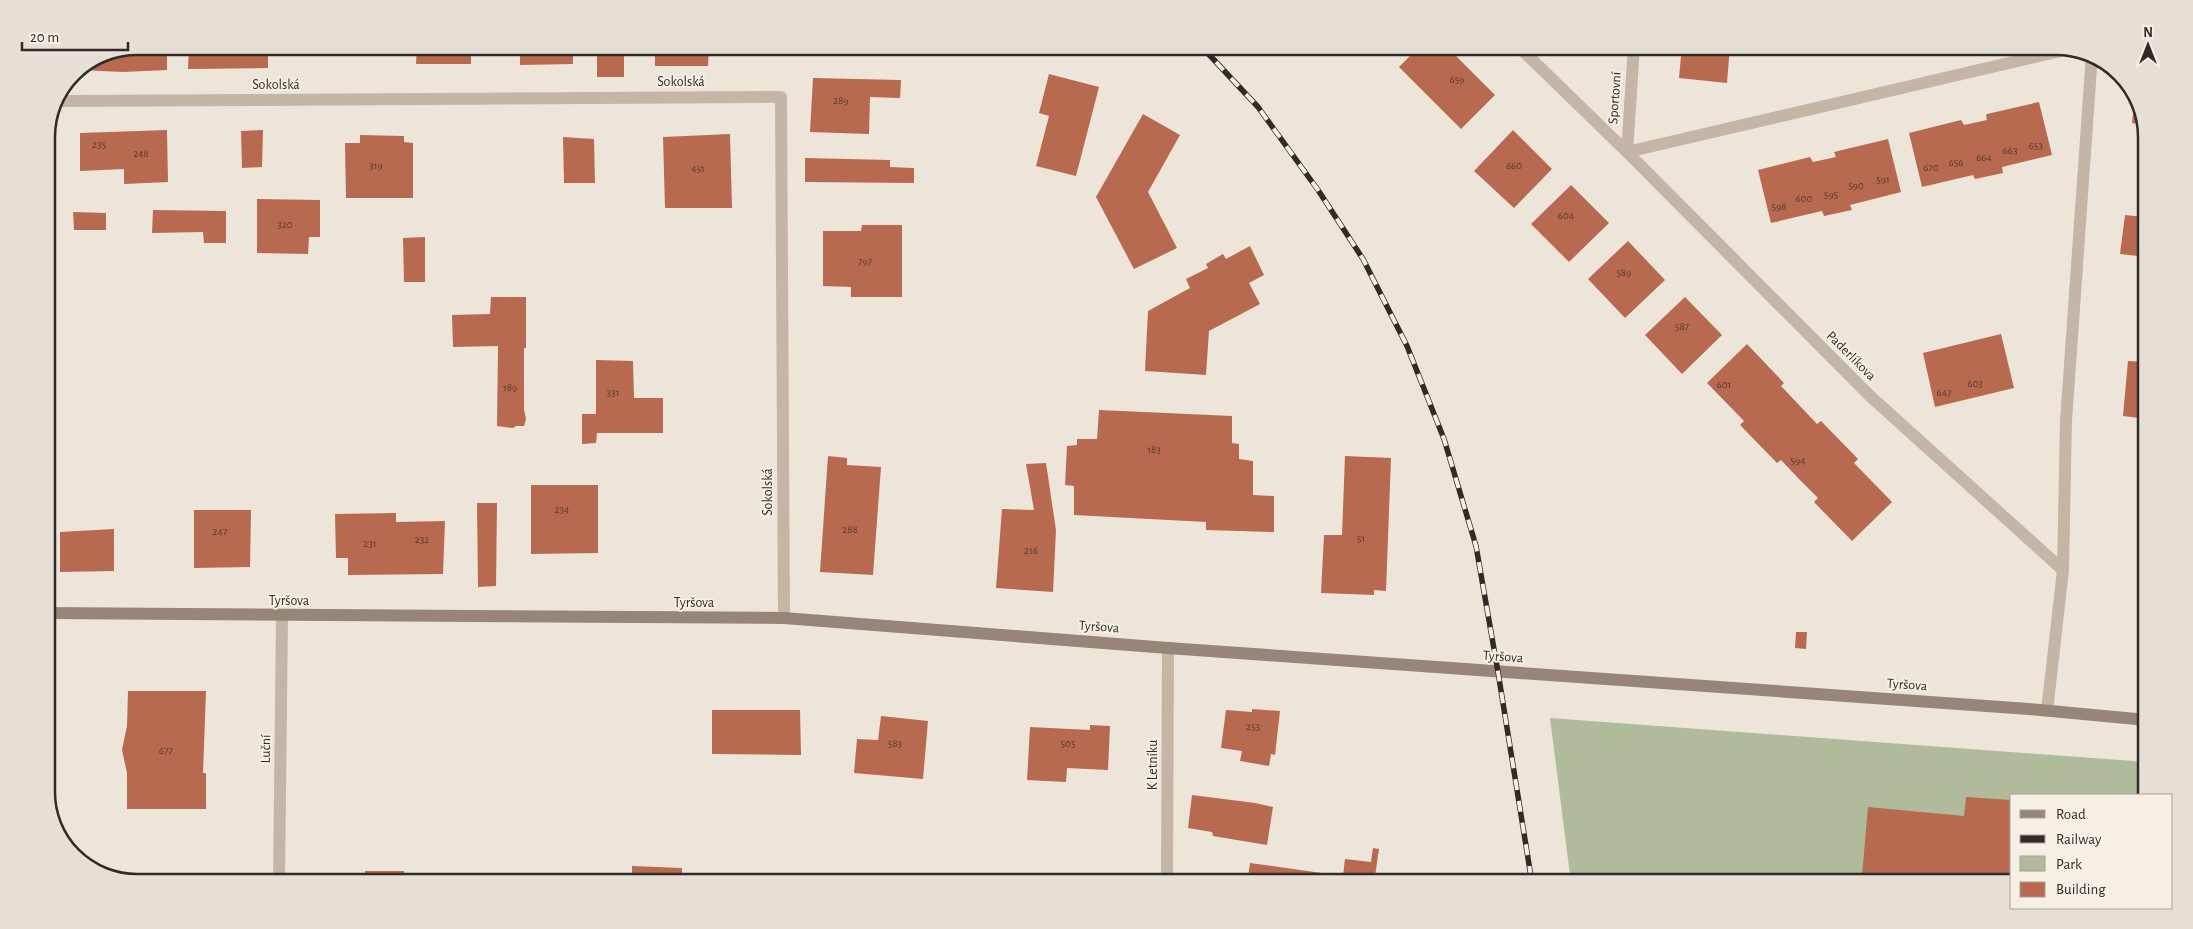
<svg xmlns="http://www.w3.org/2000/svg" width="2193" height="929" font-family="'Alegreya Sans',sans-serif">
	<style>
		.green { fill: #b0bb9c }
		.building { fill: #b76a4f }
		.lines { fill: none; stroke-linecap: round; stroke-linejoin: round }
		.street { stroke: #c4b5a7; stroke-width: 12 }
		.secondary { stroke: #978579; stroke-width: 12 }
		.rail-casing { stroke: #322a27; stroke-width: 5.5 }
		.rail { stroke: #f6efe5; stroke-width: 4; stroke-dasharray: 11; stroke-linecap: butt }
		.labels { text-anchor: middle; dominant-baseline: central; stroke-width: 4; stroke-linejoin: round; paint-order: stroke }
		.number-label { font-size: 11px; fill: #533a31 }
		.street-label { font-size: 14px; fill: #322a27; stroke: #f6efe5 }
		.rim { fill: none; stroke: #322a27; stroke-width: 2.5 }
	</style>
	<rect width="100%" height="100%" fill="#eee5da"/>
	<polygon class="green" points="1550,718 2147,762 2147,792 2146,795 2012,795 2012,883 1571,883"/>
	<g class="building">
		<polygon points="137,46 167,46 167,70 123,72 79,70 102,53"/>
		<polygon points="189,46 268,46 268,68 188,69"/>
		<polygon points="417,46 471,46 471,64 416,64"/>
		<polygon points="520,46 573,46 573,64 520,65"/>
		<rect x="597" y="46" width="27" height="31"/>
		<polygon points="655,46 709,46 708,66 655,66"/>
		<polygon points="1420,46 1443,46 1449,52 1450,50 1495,95 1461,129 1399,67"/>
		<polygon points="1677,46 1730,46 1727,83 1679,78 1681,56 1676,55"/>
		<polygon points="1049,74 1099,87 1076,176 1036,166 1049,116 1039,113"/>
		<polygon points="813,78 901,80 900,98 870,97 869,134 810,132"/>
		<polygon points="2135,97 2144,125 2132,123"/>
		<polygon points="2039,102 2052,155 2002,167 2003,173 1975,179 1973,175 1922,187 1909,133 1961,120 1964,125 1987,120 1986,115 1987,114"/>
		<polygon points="1143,114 1180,135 1148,192 1177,248 1134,269 1096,197"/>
		<polygon points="167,130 168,182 124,184 124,169 80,171 80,133"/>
		<polygon points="263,130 262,167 242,168 241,131"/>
		<polygon points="1513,130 1552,169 1514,208 1474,171"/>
		<polygon points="730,134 732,208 665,208 663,137"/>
		<polygon points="360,135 404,136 404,142 413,143 413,198 346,198 345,143 360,143"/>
		<polygon points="563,137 594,139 595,183 564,183"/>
		<polygon points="1888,139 1901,192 1850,205 1852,210 1824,216 1822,211 1771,223 1758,170 1810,157 1813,162 1836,157 1834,152"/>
		<polygon points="805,158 890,160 890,167 914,168 914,183 805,182"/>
		<polygon points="1571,185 1609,223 1569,262 1531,224"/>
		<polygon points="257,199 320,200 320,237 309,237 308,254 257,253"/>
		<polygon points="153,210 226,211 226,243 204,243 203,232 152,233"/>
		<polygon points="73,212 106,213 106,230 74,230"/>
		<polygon points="2145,214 2147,214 2147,257 2120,254 2125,215 2144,217"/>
		<polygon points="862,225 902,225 902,297 851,297 851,287 823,286 823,231 861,231"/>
		<polygon points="425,237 425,282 404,282 403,238"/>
		<polygon points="1628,241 1665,280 1625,318 1588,279"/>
		<polygon points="1250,246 1264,275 1249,283 1260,304 1209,331 1206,375 1145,371 1148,311 1190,288 1186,279 1208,268 1206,264 1223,254 1226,259"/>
		<polygon points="491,297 526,297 526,348 524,348 524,410 526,419 524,426 516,426 513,428 497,426 498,346 453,347 452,315 490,314"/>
		<polygon points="1685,297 1722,335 1682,374 1645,335"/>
		<polygon points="2001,334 2014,388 1935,407 1923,353"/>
		<polygon points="1747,344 1784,383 1781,386 1817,424 1821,421 1858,459 1854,463 1892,502 1852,541 1814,502 1818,498 1799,479 1781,460 1777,463 1740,425 1744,421 1707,383"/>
		<polygon points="596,360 633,361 634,398 663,398 663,433 597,433 596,443 582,444 582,414 596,414"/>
		<polygon points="2128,361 2147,362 2147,419 2123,416"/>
		<polygon points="1099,410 1232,416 1232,443 1239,444 1239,459 1253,461 1253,495 1274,496 1274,532 1206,530 1206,522 1074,515 1074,486 1065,485 1067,446 1077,445 1077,439 1097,439"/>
		<polygon points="828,456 847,458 847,465 881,467 873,575 820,572"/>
		<polygon points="1345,456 1391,458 1386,591 1374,590 1374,595 1321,593 1324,535 1342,535"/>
		<polygon points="1046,463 1056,530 1053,592 996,588 1002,509 1034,510 1026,464"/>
		<polygon points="531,485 598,485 598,553 531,554"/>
		<polygon points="477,503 497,503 496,586 478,587"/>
		<polygon points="194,510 251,510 250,567 194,568"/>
		<polygon points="396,513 396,522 445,521 443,574 348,575 348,558 336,558 335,514"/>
		<polygon points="114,529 114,571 60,572 60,532"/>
		<polygon points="1796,632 1807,632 1806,649 1795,648"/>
		<polygon points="128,691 206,691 203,773 206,773 206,809 127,809 127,773 122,750 127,726"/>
		<polygon points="1252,709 1280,711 1275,755 1271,754 1269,766 1240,761 1242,751 1221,748 1226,710 1252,712"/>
		<polygon points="712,710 800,710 801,755 712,754"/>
		<polygon points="881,716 928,721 923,779 854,773 857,739 878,740"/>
		<polygon points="1090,725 1110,726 1108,770 1067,768 1066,782 1027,780 1030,727 1090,730"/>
		<polygon points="1192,795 1255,803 1273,807 1267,845 1213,836 1212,832 1188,828"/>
		<polygon points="1966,797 2012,800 2012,883 1937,883 1862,876 1868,807 1964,816"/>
		<polygon points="1373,848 1379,849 1374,883 1247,883 1250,863 1343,876 1345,859 1371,862"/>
		<polygon points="632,866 682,868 682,883 632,883"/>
		<rect x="365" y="871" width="39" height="12"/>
		<polygon points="1015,873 1103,875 1103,883 1015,883"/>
	</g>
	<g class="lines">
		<g class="street">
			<polyline points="1518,46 1627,152 1870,396 2063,570"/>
			<polyline points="1634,46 1627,152 2069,49"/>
			<polyline points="60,101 781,97 784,618"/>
			<polyline points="2047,711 2063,570 2066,421 2092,54"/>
			<polyline points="279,883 282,616"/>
			<polyline points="1167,883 1168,648"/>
		</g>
		<polyline class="secondary" points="46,613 784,618 1168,648 2029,709 2147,720"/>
		<g class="rail-casing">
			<polyline id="rail" points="1201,46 1258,107 1318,190 1363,259 1407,346 1444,439 1476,546 1498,672 1532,883"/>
		</g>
		<use href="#rail" class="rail"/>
	</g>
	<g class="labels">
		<g class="number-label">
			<text x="1457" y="79">659</text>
			<text x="841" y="100">289</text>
			<text x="99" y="144">235</text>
			<text x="2036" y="145">653</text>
			<text x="2010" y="150">663</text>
			<text x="141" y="153">248</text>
			<text x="1984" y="157">664</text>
			<text x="1956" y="162">656</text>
			<text x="376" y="165">319</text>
			<text x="1514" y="165">660</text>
			<text x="1931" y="167">670</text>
			<text x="698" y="168">451</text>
			<text x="1883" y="179">591</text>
			<text x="1856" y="185">590</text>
			<text x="1831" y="194">595</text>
			<text x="1804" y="198">600</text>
			<text x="1779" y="206">598</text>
			<text x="1566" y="215">604</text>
			<text x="285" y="224">320</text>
			<text x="865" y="261">797</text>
			<text x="1624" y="272">589</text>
			<text x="1682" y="326">587</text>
			<text x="1975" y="383">603</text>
			<text x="1724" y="384">601</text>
			<text x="510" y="387">189</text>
			<text x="613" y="392">331</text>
			<text x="1944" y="392">647</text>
			<text x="1154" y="449">183</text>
			<text x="1798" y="460">594</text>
			<text x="562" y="509">234</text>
			<text x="850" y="529">288</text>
			<text x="220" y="531">247</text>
			<text x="1361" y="538">51</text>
			<text x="422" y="539">232</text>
			<text x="370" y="543">231</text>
			<text x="1031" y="550">216</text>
			<text x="1253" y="726">253</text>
			<text x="895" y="743">583</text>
			<text x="1068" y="743">505</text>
			<text x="166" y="750">677</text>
		</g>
		<g class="street-label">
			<text x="681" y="82">Sokolská</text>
			<text x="276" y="85">Sokolská</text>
			<text transform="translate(1615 98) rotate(-86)">Sportovní</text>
			<text transform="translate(1851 356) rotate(45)">Paderlíkova</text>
			<text transform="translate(768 492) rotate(-90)">Sokolská</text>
			<text x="289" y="601">Tyršova</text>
			<text x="694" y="603">Tyršova</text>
			<text transform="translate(1099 627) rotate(4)">Tyršova</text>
			<text transform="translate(1503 657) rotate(4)">Tyršova</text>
			<text transform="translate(1907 685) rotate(4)">Tyršova</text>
			<text transform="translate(266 749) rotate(-89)">Luční</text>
			<text transform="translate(1153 765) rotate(-90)">K Letníku</text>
		</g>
	</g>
	<path d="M0 0H2193V929H0ZM137 55H2056A82 82 0 0 1 2138 137V792A82 82 0 0 1 2056 874H137A82 82 0 0 1 55 792V137A82 82 0 0 1 137 55Z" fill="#e6dfd6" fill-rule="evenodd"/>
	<path class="rim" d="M137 55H2056A82 82 0 0 1 2138 137V792A82 82 0 0 1 2056 874H137A82 82 0 0 1 55 792V137A82 82 0 0 1 137 55Z"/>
	<rect x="2010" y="794" width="162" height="115" fill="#f6efe5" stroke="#a8a099"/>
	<rect x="2020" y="810" width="25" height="8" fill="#978579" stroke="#a8a099"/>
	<text x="2056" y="819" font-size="15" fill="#322a27">Road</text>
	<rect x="2020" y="835" width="25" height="8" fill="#322a27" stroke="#a8a099"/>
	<text x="2056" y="844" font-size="15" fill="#322a27">Railway</text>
	<rect x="2020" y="856" width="25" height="15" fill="#b0bb9c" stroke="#a8a099"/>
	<text x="2056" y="869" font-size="15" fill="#322a27">Park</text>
	<rect x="2020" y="882" width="25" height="15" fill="#b76a4f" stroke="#a8a099"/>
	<text x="2056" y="894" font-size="15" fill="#322a27">Building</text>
	<g transform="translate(2148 45)" stroke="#f6efe5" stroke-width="4" paint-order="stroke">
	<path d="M0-4L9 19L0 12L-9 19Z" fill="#322a27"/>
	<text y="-8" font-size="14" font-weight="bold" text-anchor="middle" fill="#322a27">N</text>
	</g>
	<path d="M22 42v8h106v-8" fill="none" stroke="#322a27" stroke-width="2.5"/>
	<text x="30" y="42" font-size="15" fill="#322a27" stroke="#f6efe5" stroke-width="4" paint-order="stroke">20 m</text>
</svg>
